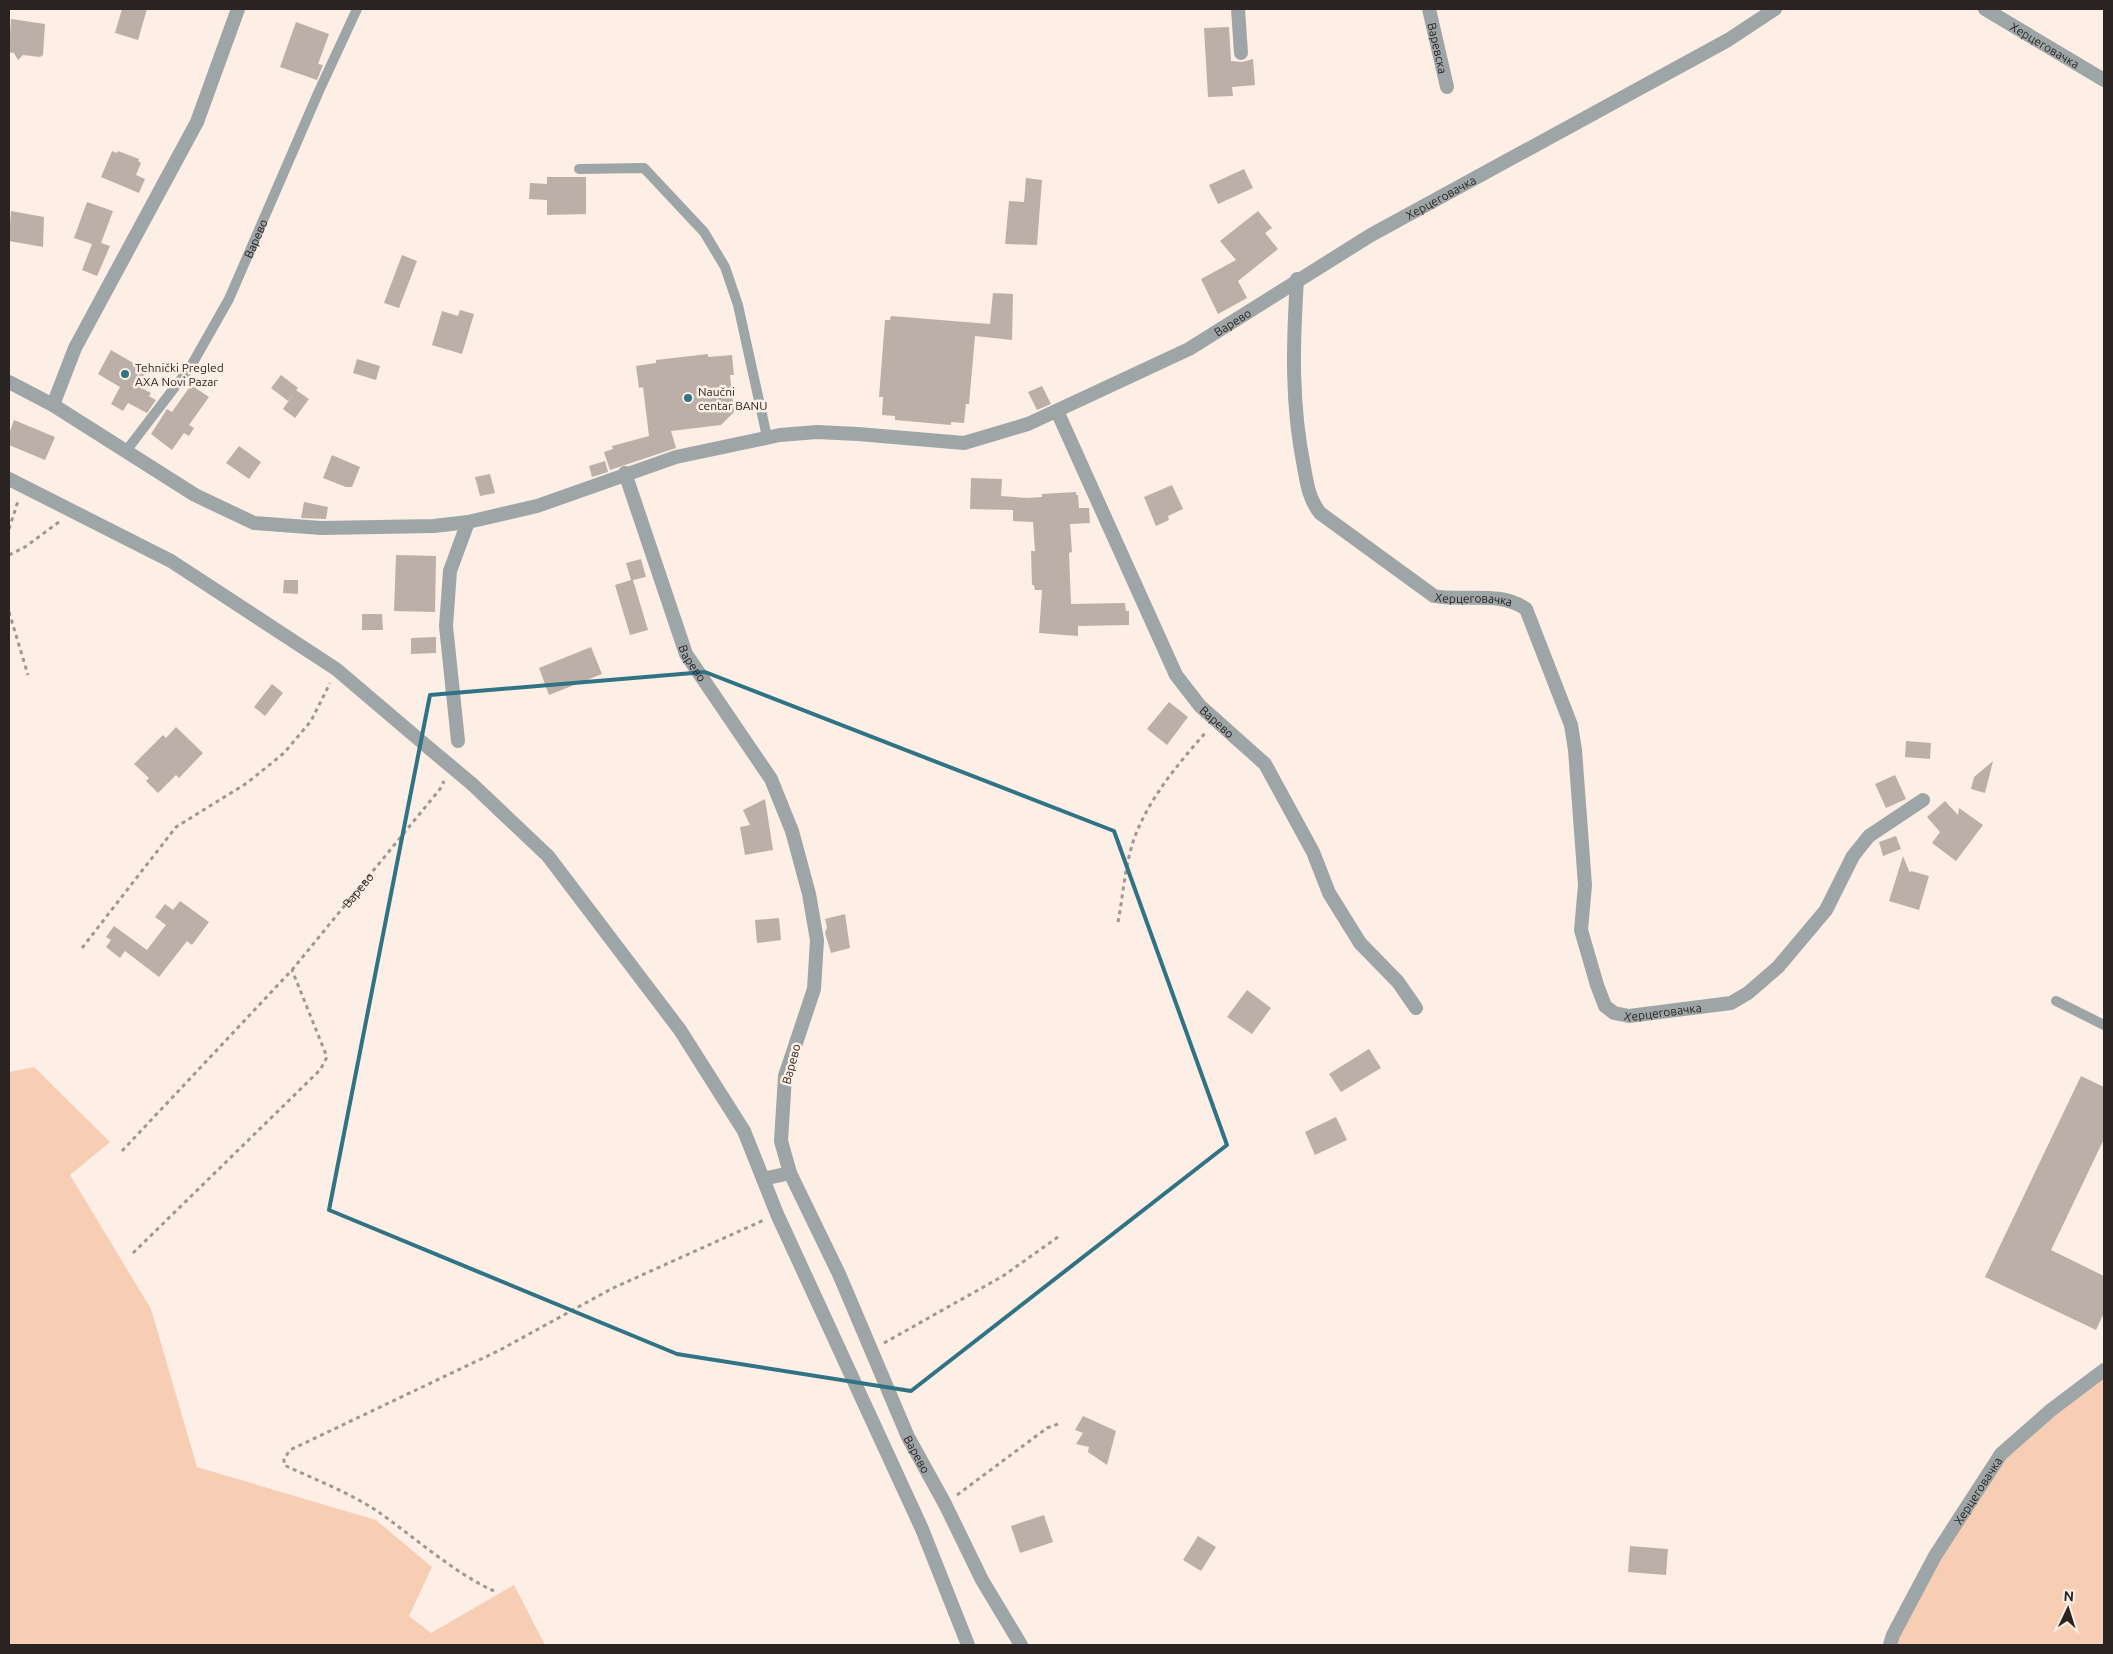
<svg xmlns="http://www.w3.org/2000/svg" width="2113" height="1654" font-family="Ubuntu,sans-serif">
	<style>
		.green { fill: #f7ceb4 }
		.building { fill: #bcafa7 }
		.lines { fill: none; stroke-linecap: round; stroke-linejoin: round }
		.path { stroke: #a19791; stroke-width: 3; stroke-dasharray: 4 4; stroke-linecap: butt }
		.service { stroke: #9ea5a7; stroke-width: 10 }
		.minor { stroke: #9ea5a7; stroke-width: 14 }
		.minor-bridge { stroke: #9ea5a7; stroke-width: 14 }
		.marked { fill: none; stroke: #307384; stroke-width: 4; stroke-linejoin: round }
		.poi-dot { fill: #307384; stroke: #fdefe6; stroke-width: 2 }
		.labels { text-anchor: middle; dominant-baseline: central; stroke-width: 5; stroke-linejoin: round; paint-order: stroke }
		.street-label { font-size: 12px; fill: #292421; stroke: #fdefe6 }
		.poi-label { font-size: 12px; fill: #292421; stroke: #fdefe6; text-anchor: start }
	</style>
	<rect width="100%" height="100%" fill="#fdefe6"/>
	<g class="green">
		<polygon points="34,1067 110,1142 70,1175 151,1309 197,1467 376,1520 432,1567 409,1616 431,1633 514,1585 545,1645 9,1645 9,1072"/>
		<polygon points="2104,1370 2104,1645 1890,1645 2001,1454"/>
	</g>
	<g class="building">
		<polygon points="122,9 147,9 138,40 115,33"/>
		<polygon points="11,19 45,24 43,55 40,57 23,55 18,60 14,53 9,52"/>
		<polygon points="296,22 329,34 318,64 323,65 317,80 280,67"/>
		<polygon points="1229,27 1231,61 1242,62 1253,59 1255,85 1232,87 1233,96 1208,97 1204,28"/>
		<polygon points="112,151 117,153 118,151 139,159 138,161 141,163 136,175 145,179 139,193 101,177"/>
		<polygon points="1244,169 1253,188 1218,204 1209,185"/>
		<polygon points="547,177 586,177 586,214 547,215 547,200 529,199 530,183 547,184"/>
		<polygon points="1026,178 1042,180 1037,245 1005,244 1009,201 1024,202"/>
		<polygon points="87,202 113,211 101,243 110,246 97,276 82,270 92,244 74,238"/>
		<polygon points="11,211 44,217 43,247 9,241"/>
		<polygon points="1258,211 1272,228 1265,233 1278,249 1238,281 1247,298 1218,314 1201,279 1236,260 1220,241"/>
		<polygon points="402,255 417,261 399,308 384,303"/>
		<polygon points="993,293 1013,294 1012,340 975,336 969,404 966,404 964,423 951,422 951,425 895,420 895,416 882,415 883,397 879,397 885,320 890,320 891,316 990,324"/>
		<polygon points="460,310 474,314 462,354 432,345 442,311 458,316"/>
		<polygon points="111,350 147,371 138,386 151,393 149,396 156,400 147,413 128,403 123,411 111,404 120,387 98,374"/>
		<polygon points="708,354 708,357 732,355 734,375 730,375 734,412 721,425 671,431 676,448 610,470 604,452 613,449 612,446 649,436 643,387 639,388 636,366 656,363 656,360"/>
		<polygon points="357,359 380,366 376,380 353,373"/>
		<polygon points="281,375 298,388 296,390 309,399 295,418 283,409 294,393 288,401 271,388"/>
		<polygon points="191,385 209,397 189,425 194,428 189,436 184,433 172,450 151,434 167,409 172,412"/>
		<polygon points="1042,386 1051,404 1037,410 1028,392"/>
		<polygon points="14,420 55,437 45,460 9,445 9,434"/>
		<polygon points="239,446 261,462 249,479 226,463"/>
		<polygon points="332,455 360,467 352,487 346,487 323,478"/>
		<polygon points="605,461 608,472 592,477 589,466"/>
		<polygon points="490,474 495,493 480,496 475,477"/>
		<polygon points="971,478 1002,479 1001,496 1027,498 1042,497 1042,494 1076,492 1076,495 1078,495 1079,508 1089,508 1090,523 1070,524 1072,552 1069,553 1071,604 1125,603 1126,611 1129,611 1129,625 1078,626 1078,636 1039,633 1042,590 1035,590 1034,585 1032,585 1031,551 1035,551 1033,522 1013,521 1013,510 970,509"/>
		<polygon points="1172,485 1183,509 1168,516 1169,520 1156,526 1144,497"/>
		<polygon points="304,502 328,507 326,519 301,518"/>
		<polygon points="396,555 436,556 435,612 394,611"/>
		<polygon points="641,559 646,577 633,580 648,630 630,635 615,585 631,580 626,563"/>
		<polygon points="284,580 298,580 298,594 283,593"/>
		<polygon points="362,614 382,614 383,630 362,630"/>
		<polygon points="436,637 436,653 411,654 411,638"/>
		<polygon points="591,647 602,674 549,695 539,668"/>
		<polygon points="272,684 283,693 265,716 254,707"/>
		<polygon points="1169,702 1188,717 1167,745 1147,729"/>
		<polygon points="176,727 203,753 179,778 176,775 158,793 146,781 149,778 134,764 163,735 166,738"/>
		<polygon points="1906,741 1931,743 1930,759 1905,757"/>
		<polygon points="1993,761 1985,793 1971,789 1974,777"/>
		<polygon points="1895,775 1906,799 1886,808 1875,784"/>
		<polygon points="765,799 773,850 745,855 740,827 750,825 743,810"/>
		<polygon points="1945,801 1958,815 1959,808 1983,825 1956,861 1932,843 1940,832 1927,817"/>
		<polygon points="1896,836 1901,849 1883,856 1879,842"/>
		<polygon points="1903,856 1910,873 1911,871 1929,876 1919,910 1889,901"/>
		<polygon points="180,901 209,922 192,945 187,941 159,977 125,951 120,958 106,947 111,940 106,937 114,926 147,950 166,925 155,917 165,904 173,910"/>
		<polygon points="845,914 850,948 831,953 825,933 827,927 825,919"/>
		<polygon points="779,918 781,940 757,943 755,920"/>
		<polygon points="1247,990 1271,1008 1252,1034 1227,1017"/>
		<polygon points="1369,1049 1381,1068 1341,1092 1329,1074"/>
		<polygon points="2081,1076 2104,1087 2104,1139 2051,1250 2104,1276 2104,1313 2096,1330 1985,1277"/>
		<polygon points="1336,1117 1347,1140 1315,1155 1305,1132"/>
		<polygon points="1083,1416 1116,1431 1107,1465 1088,1452 1089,1447 1076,1444 1083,1433 1075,1430"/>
		<polygon points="1044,1515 1053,1542 1020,1553 1011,1526"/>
		<polygon points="1198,1536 1216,1547 1201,1571 1183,1560"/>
		<polygon points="1630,1546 1668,1549 1666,1575 1628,1572"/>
	</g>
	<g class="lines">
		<g class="path">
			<polyline points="9,529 18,501"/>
			<polyline points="9,555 25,547 59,522"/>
			<polyline points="9,612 28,675"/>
			<path d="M1118 922C1123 896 1125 865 1134 839 1149 798 1178 764 1206 732"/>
			<polyline points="82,948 176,827 247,783 284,753 311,721 330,683"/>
			<path id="s1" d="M122 1151 292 970 440 789 444 781"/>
			<polyline points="133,1253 320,1070 327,1057 292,970"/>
			<polyline points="884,1343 1003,1276 1058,1237"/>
			<polyline points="957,1495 1047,1428 1058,1424"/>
			<path d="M494 1591C454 1573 413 1536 377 1511 350 1493 314 1479 284 1465V1459L290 1450 500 1350 611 1289 764 1220"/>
		</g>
		<g class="service">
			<polyline points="579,169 644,168 704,232 725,267 738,305 767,437"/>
			<path id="s2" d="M126 451 191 366 229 299 319 91 357 9"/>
			<polyline points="2056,1001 2104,1025"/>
		</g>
		<g class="minor">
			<polyline points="1238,9 1241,53"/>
			<path id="s3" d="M1429 9 1447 87"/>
			<path id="s4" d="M1985 9 2104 80"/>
			<path id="s5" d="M1297 279C1293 343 1291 404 1304 467 1307 484 1309 499 1320 513L1434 596C1464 602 1499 590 1526 609L1571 725 1575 750 1585 885 1581 930 1597 985 1605 1006 1614 1013 1629 1016 1731 1003 1748 993 1778 967 1826 910 1853 856 1869 836 1923 800"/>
			<path id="s6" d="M9 382 53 405 195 495 254 523 321 528 434 526 468 522 537 506 676 457 780 435 817 432 858 434 964 443 1028 424 1189 349 1371 235 1728 40 1775 9"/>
			<polyline points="53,405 75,348 197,122 238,9"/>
			<path id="s7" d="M1057 411 1176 675 1200 706 1265 764 1313 852 1329 893 1360 943 1398 982 1416 1008"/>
			<path id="s8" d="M625 473 686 654 771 779 792 831 809 894 817 940 814 989 785 1076 781 1141 790 1173 839 1274 908 1437 945 1504 982 1580 1021 1645"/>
			<polyline points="9,479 171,561 336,669 429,748"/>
			<polyline points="458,741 446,626 450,571 468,522"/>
			<polyline points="472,784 548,856 680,1030 744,1131 777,1214 922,1529 968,1645"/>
			<polyline points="763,1179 790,1173"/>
			<path id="s9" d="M1890 1645 1893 1635 1935 1556 2001 1454 2051 1410 2104 1370"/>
		</g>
		<polyline class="minor-bridge" points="429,748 472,784"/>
	</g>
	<path class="marked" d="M705 672 1114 831 1227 1145 911 1391 677 1354 329 1210 430 695Z"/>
	<g class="poi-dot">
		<circle cx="125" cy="374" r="5"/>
		<circle cx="688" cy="398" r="5"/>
	</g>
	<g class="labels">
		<g class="street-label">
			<text stroke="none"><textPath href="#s4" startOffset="70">Херцеговачка</textPath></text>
			<text stroke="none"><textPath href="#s3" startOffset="40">Варевска</textPath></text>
			<text stroke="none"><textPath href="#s6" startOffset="1545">Херцеговачка</textPath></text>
			<text stroke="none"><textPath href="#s2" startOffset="250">Варево</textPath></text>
			<text stroke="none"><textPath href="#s6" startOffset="1302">Варево</textPath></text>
			<text stroke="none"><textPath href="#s5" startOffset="419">Херцеговачка</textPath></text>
			<text stroke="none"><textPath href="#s8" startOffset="202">Варево</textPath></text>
			<text stroke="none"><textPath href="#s7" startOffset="352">Варево</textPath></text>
			<text stroke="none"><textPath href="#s1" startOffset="352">Варево</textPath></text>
			<text stroke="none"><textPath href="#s5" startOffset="944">Херцеговачка</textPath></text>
			<text transform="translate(791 1064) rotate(-75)">Варево</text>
			<text stroke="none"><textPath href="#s8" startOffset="1058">Варево</textPath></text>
			<text stroke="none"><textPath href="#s9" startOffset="178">Херцеговачка</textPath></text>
		</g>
		<g class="poi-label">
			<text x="135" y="367">Tehnički Pregled<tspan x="135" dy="14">AXA Novi Pazar</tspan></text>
			<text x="698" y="391">Naučni<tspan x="698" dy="14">centar BANU</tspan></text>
		</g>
	</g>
	<rect width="2113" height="1654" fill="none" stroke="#292421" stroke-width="20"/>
	<g transform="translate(2068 1609) rotate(4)" stroke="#fdefe6" stroke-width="4" paint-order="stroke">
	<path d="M0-4L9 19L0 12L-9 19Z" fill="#292421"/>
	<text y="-8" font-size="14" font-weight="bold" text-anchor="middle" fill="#292421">N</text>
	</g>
</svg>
